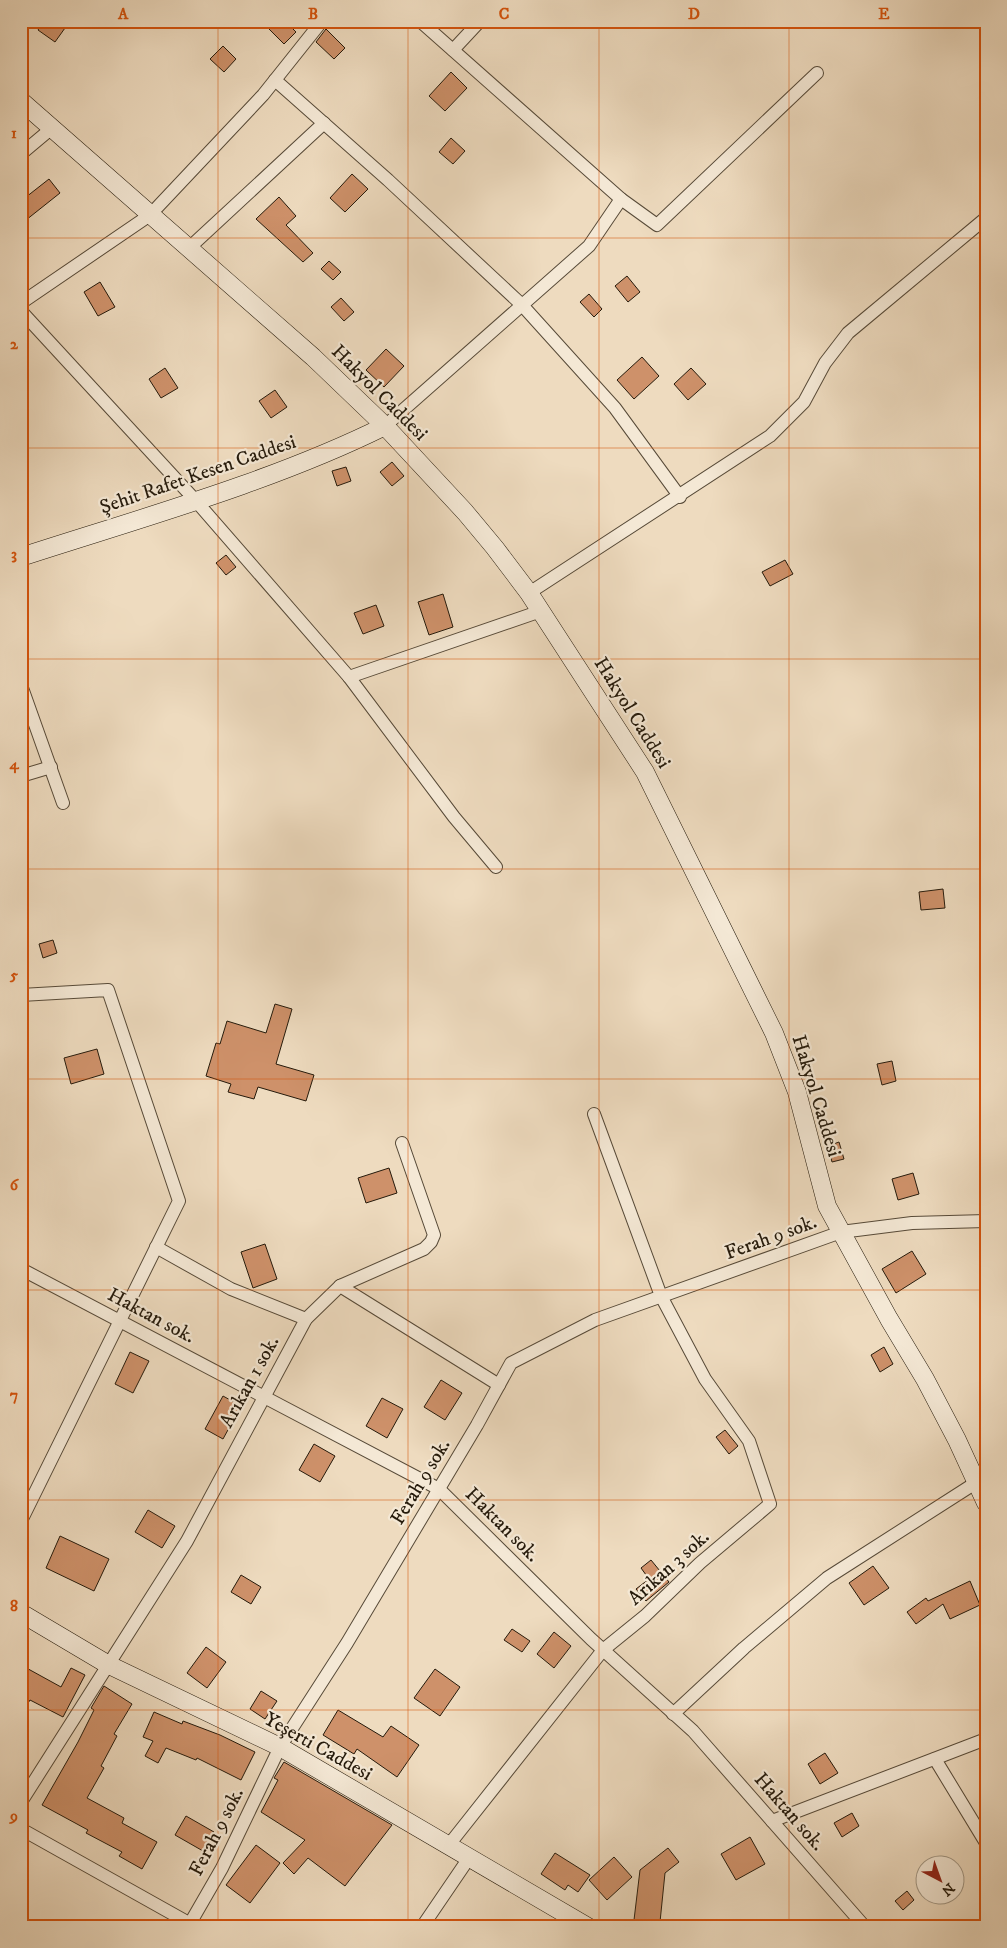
<svg xmlns="http://www.w3.org/2000/svg" width="1007" height="1948" font-family="'IM FELL DW Pica',serif">
	<style>
		.building { fill: #ce916a; stroke: #251a0b }
		.lines { fill: none; stroke-linecap: round; stroke-linejoin: round }
		.lane-casing { stroke: #574a38; stroke-width: 8 }
		.street-casing { stroke: #574a38; stroke-width: 14 }
		.secondary-casing { stroke: #251a0b; stroke-width: 19 }
		.lane { stroke: #f4e8d5; stroke-width: 6 }
		.street { stroke: #f4e8d5; stroke-width: 12 }
		.secondary { stroke: #f4e8d5; stroke-width: 18 }
		.grid { fill: none; stroke: #d4530c; stroke-width: 1; stroke-opacity: 0.55 }
		.labels { text-anchor: middle; dominant-baseline: central; stroke-width: 4.5; stroke-linejoin: round; paint-order: stroke }
		.street-label { font-size: 20px; fill: #251a0b; stroke: #f4e8d5 }
		.neatline { fill: none; stroke: #d4530c; stroke-width: 2 }
		.grid-label { font-size: 16px; text-anchor: middle; font-weight: bold; fill: #d4530c }
	</style>
	<rect width="100%" height="100%" fill="#eedbbf"/>
	<filter id="stains"><feTurbulence type="fractalNoise" baseFrequency=".004" numOctaves="4"/><feColorMatrix values="0 0 0 0 .2 0 0 0 0 .09 0 0 0 0 .02 0 0 0 .5 -.17"/></filter>
	<radialGradient id="worn" r=".72"><stop offset=".6" stop-color="#630" stop-opacity="0"/><stop offset="1" stop-color="#630" stop-opacity=".3"/></radialGradient>
	<g class="building">
		<polygon points="44,21 70,21 55,42 38,30"/>
		<polygon points="274,21 285,21 296,32 284,44 268,28"/>
		<polygon points="326,29 345,48 334,59 316,42"/>
		<polygon points="223,46 236,59 224,72 210,59"/>
		<polygon points="451,72 467,88 445,111 429,96"/>
		<polygon points="451,138 465,151 453,164 439,152"/>
		<polygon points="352,174 368,189 345,212 330,198"/>
		<polygon points="49,179 60,193 21,224 21,201"/>
		<polygon points="279,197 296,216 286,225 313,253 303,262 256,219"/>
		<polygon points="329,261 341,272 333,280 321,269"/>
		<polygon points="627,276 640,292 628,302 615,286"/>
		<polygon points="100,282 115,307 98,316 84,292"/>
		<polygon points="589,294 602,309 594,317 580,302"/>
		<polygon points="341,298 354,312 344,321 331,307"/>
		<polygon points="386,349 404,366 384,387 366,370"/>
		<polygon points="642,357 659,376 634,399 617,380"/>
		<polygon points="165,368 178,388 161,398 149,379"/>
		<polygon points="691,368 706,384 688,400 674,384"/>
		<polygon points="275,390 287,407 271,418 259,401"/>
		<polygon points="392,462 404,476 392,486 380,472"/>
		<polygon points="346,467 351,481 337,486 332,471"/>
		<polygon points="226,555 236,567 226,575 216,563"/>
		<polygon points="785,560 793,574 770,586 762,572"/>
		<polygon points="443,594 453,627 429,635 418,602"/>
		<polygon points="376,605 384,626 363,634 354,613"/>
		<polygon points="943,889 945,908 921,910 919,892"/>
		<polygon points="53,940 57,953 43,958 39,944"/>
		<polygon points="275,1004 292,1009 276,1064 314,1075 306,1101 258,1087 254,1099 228,1092 231,1084 206,1076 216,1043 220,1044 227,1021 266,1033"/>
		<polygon points="97,1049 104,1074 71,1084 64,1058"/>
		<polygon points="892,1061 896,1081 882,1085 877,1064"/>
		<polygon points="839,1142 844,1159 832,1162 828,1146"/>
		<polygon points="389,1168 397,1193 366,1203 358,1178"/>
		<polygon points="913,1173 919,1194 898,1200 892,1179"/>
		<polygon points="265,1244 277,1279 253,1288 241,1252"/>
		<polygon points="912,1251 926,1274 896,1293 882,1269"/>
		<polygon points="884,1347 893,1364 880,1372 871,1355"/>
		<polygon points="130,1352 149,1361 133,1393 115,1384"/>
		<polygon points="441,1380 462,1393 445,1420 424,1407"/>
		<polygon points="223,1396 241,1406 223,1439 205,1429"/>
		<polygon points="382,1398 403,1409 387,1438 366,1426"/>
		<polygon points="725,1430 738,1446 729,1454 716,1437"/>
		<polygon points="314,1444 335,1456 320,1482 299,1470"/>
		<polygon points="148,1510 175,1526 162,1548 135,1532"/>
		<polygon points="60,1536 109,1559 94,1591 46,1568"/>
		<polygon points="651,1560 669,1582 646,1601 636,1589 649,1579 641,1568"/>
		<polygon points="873,1566 889,1588 864,1605 849,1583"/>
		<polygon points="241,1575 261,1587 251,1604 231,1592"/>
		<polygon points="970,1581 980,1605 950,1619 943,1604 916,1624 907,1612 926,1598 928,1601"/>
		<polygon points="512,1629 530,1641 522,1652 504,1640"/>
		<polygon points="554,1632 571,1646 554,1668 537,1654"/>
		<polygon points="206,1647 226,1662 207,1688 187,1673"/>
		<polygon points="21,1665 61,1687 71,1668 85,1675 63,1717 30,1700 21,1714"/>
		<polygon points="435,1669 460,1687 440,1716 414,1698"/>
		<polygon points="104,1686 132,1704 114,1734 117,1736 101,1766 104,1768 87,1798 124,1818 122,1823 157,1842 142,1869 119,1856 122,1852 86,1833 88,1830 42,1805 78,1742 94,1710 91,1708"/>
		<polygon points="261,1691 277,1701 265,1719 250,1709"/>
		<polygon points="338,1710 383,1737 391,1726 419,1745 397,1777 357,1749 354,1754 323,1735"/>
		<polygon points="154,1712 182,1724 183,1721 220,1735 255,1752 241,1780 197,1758 196,1760 166,1748 158,1763 145,1756 153,1741 143,1737"/>
		<polygon points="825,1753 838,1773 820,1784 808,1764"/>
		<polygon points="284,1762 392,1825 345,1886 308,1858 294,1874 283,1863 305,1840 261,1812 278,1780 274,1778"/>
		<polygon points="852,1813 859,1826 842,1837 834,1823"/>
		<polygon points="186,1816 214,1832 203,1851 175,1835"/>
		<polygon points="750,1837 765,1864 736,1880 721,1854"/>
		<polygon points="256,1845 280,1863 250,1903 226,1885"/>
		<polygon points="668,1848 679,1862 665,1873 660,1922 634,1920 640,1870"/>
		<polygon points="555,1853 590,1875 578,1892 568,1885 565,1890 541,1874"/>
		<polygon points="614,1857 632,1877 607,1900 589,1880"/>
		<polygon points="907,1891 914,1900 903,1910 895,1901"/>
	</g>
	<g class="lines">
		<g class="lane-casing">
			<polyline id="lane" points="21,24 24,21"/>
		</g>
		<g class="street-casing">
			<g id="street">
				<polyline points="420,21 621,199 657,225 817,73"/>
				<polyline points="453,50 480,21"/>
				<polyline points="275,80 388,180 522,305 615,408 680,497"/>
				<polyline points="21,154 52,128"/>
				<polyline points="188,249 324,123"/>
				<polyline points="21,303 150,215 263,95 322,21"/>
				<polyline points="21,311 196,501 349,677 541,611"/>
				<polyline points="385,426 589,246 621,199"/>
				<polyline points="529,593 770,436 804,402 825,363 848,333 986,218"/>
				<polyline points="349,677 454,817 496,867"/>
				<polyline points="21,685 63,803"/>
				<polyline points="21,776 51,767"/>
				<polyline points="21,995 108,990 179,1201 21,1521"/>
				<polyline points="156,1247 231,1289 306,1319"/>
				<polyline points="21,1269 439,1489 591,1639 693,1731 865,1927"/>
				<polyline points="340,1286 424,1249 431,1242 434,1235 402,1143"/>
				<polyline points="673,1714 744,1648 827,1578 977,1482"/>
				<polyline points="935,1759 986,1843"/>
				<polyline points="21,1802 187,1541 306,1319 340,1286 499,1385"/>
				<polyline points="772,1821 986,1739"/>
				<polyline points="21,1829 196,1927"/>
				<polyline points="448,1846 603,1650 645,1616 700,1563 770,1504 749,1441 705,1379 661,1296 594,1114"/>
				<polyline points="188,1927 222,1868 280,1747 347,1643 477,1425 511,1363 595,1320 841,1232 912,1223 986,1221"/>
				<polyline points="422,1927 469,1858"/>
			</g>
		</g>
		<g class="secondary-casing">
			<g id="secondary">
				<polyline points="21,101 313,357 385,426 465,512 495,548 529,593 645,772 774,1033 797,1092 827,1206 889,1319 925,1379 957,1440 986,1503"/>
				<path d="M21 557C141 518 272 482 385 426"/>
				<polyline points="21,1613 107,1664 280,1747 588,1927"/>
			</g>
		</g>
		<use href="#lane" class="lane"/>
		<use href="#street" class="street"/>
		<use href="#secondary" class="secondary"/>
	</g>
	<path class="grid" d="M218 21V1927M408 21V1927M599 21V1927M789 21V1927M21 238H986M21 448H986M21 659H986M21 869H986M21 1079H986M21 1290H986M21 1500H986M21 1710H986"/>
	<g class="labels">
		<g class="street-label">
			<text transform="translate(379 393) rotate(45)">Hakyol Caddesi</text>
			<text transform="translate(198 475) rotate(-19)">Şehit Rafet Kesen Caddesi</text>
			<text transform="translate(632 713) rotate(58)">Hakyol Caddesi</text>
			<text transform="translate(816 1096) rotate(73)">Hakyol Caddesi</text>
			<text transform="translate(771 1238) rotate(-20)">Ferah 9 sok.</text>
			<text transform="translate(151 1316) rotate(28)">Haktan sok.</text>
			<text transform="translate(250 1382) rotate(-61)">Arıkan 1 sok.</text>
			<text transform="translate(421 1482) rotate(-59)">Ferah 9 sok.</text>
			<text transform="translate(502 1525) rotate(45)">Haktan sok.</text>
			<text transform="translate(669 1568) rotate(-42)">Arıkan 3 sok.</text>
			<text transform="translate(318 1747) rotate(29)">Yeşerti Caddesi</text>
			<text transform="translate(789 1812) rotate(49)">Haktan sok.</text>
			<text transform="translate(217 1832) rotate(-63)">Ferah 9 sok.</text>
		</g>
	</g>
	<rect width="1007" height="1948" fill="none" stroke="#eedbbf" stroke-width="55"/>
	<g transform="translate(940 1880) rotate(139)"><circle r="24" fill="#f4e8d5" stroke="#a19684"/>
	<path d="M0-4L9 19L0 12L-9 19Z" fill="#8f2418"/>
	<text y="-8" font-size="14" font-weight="bold" text-anchor="middle" fill="#251a0b">N</text>
	</g>
	<rect x="28" y="28" width="952" height="1892" class="neatline"/>
	<g class="grid-label">
		<text x="123" y="19">A</text>
		<text x="313" y="19">B</text>
		<text x="504" y="19">C</text>
		<text x="694" y="19">D</text>
		<text x="884" y="19">E</text>
		<text x="14" y="138">1</text>
		<text x="14" y="349">2</text>
		<text x="14" y="559">3</text>
		<text x="14" y="769">4</text>
		<text x="14" y="980">5</text>
		<text x="14" y="1190">6</text>
		<text x="14" y="1400">7</text>
		<text x="14" y="1611">8</text>
		<text x="14" y="1821">9</text>
	</g>
	<rect width="100%" height="100%" filter="url(#stains)"/>
	<rect width="100%" height="100%" fill="url(#worn)"/>
</svg>
